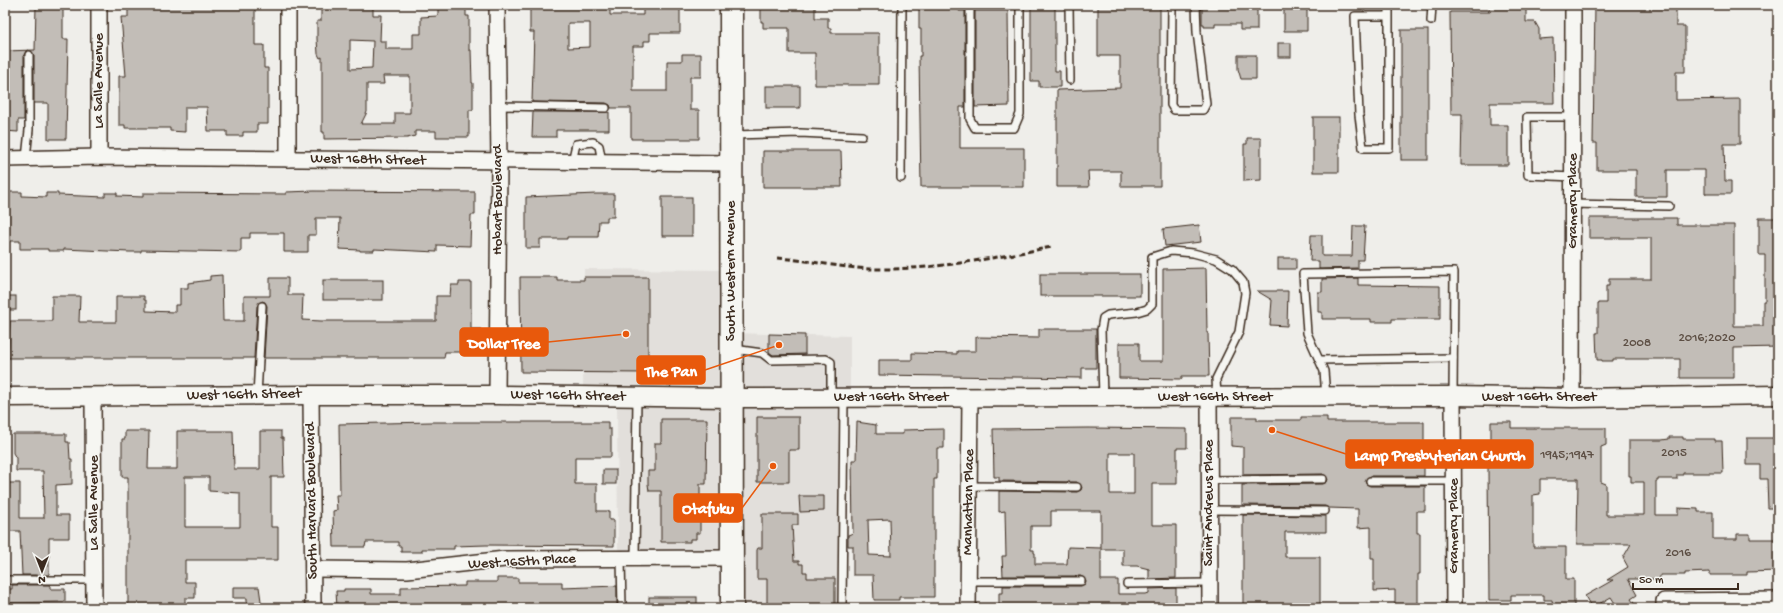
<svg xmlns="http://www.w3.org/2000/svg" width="1783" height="613" font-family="'Gochi Hand',sans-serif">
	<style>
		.built { fill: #e2dfdb }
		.building { fill: #c2bdb7; stroke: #3b2a1e; fill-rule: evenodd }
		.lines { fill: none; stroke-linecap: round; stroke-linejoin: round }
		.service-casing { stroke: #3b2a1e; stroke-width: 10 }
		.minor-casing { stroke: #3b2a1e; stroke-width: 18 }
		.tertiary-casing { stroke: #3b2a1e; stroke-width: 21 }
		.primary-casing { stroke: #3b2a1e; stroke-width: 25 }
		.service { stroke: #f6f6f2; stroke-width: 7 }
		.minor { stroke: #f6f6f2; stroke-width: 15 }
		.tertiary { stroke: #f6f6f2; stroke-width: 18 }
		.primary { stroke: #f6f6f2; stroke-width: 22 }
		.rail { stroke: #3b2a1e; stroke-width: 3; stroke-dasharray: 6 3; stroke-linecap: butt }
		.labels { text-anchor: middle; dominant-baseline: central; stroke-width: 3; stroke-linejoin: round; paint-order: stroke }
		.number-label { font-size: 13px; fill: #5d4f44 }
		.street-label { font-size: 15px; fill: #3b2a1e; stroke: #f6f6f2 }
		.leader { fill: none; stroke: #e8590c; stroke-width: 1.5 }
		.callout-dot { fill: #e8590c; stroke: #f6f6f2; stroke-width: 1.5 }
		.callout { fill: #e8590c; stroke: #e8590c; stroke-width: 1.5 }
		.callout-label { font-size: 16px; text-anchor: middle; font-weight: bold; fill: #fff }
	</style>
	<rect width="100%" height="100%" fill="#efeeea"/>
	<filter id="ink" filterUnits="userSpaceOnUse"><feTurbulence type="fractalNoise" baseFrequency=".025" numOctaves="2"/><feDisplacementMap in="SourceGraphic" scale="8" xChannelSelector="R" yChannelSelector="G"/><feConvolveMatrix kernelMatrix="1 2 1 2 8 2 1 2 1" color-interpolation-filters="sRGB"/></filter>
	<g filter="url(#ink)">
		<polygon class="built" points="584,269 731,270 731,333 850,336 850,397 845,397 842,608 732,608 731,558 618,559 617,397 583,396"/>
		<g class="building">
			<polygon points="36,5 63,5 63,39 68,39 66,139 48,139 48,103 34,103 34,55 29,50 26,51 24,55 24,120 18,120 18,132 5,131 5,51 35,50"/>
			<polygon points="128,5 255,5 255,45 264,45 264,68 268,68 268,124 257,124 257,132 243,132 243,136 227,136 227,131 208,131 207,107 185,107 185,132 170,131 170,128 125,128 125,125 119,125 119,76 126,76 121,17 128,17"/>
			<path d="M321 5 373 7V15H381L380 41H386V49H413V34H421V17L438 16V5H466V16H469V50H471L472 83H473V110H469V137H436V131H415V136L407 138 324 139V132H322V57L320 58 318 54 317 39V21H321ZM350 40 373 41 372 68 350 69ZM383 76H410V113H395V124H361L367 112V84H384Z"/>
			<path d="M530 5H610V15H643V5H680V33H650V41H644V46H633V91H667V61H682V54H701V77H690V110H699V139H631V108H611L610 105 606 103 532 102 534 32H530ZM568 23H590V47L568 48Z"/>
			<polygon points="761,5 815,5 815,18 828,18 828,28 831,28 831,33 879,33 879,85 815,85 815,53 789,53 789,28 763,28 763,22 761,22"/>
			<polygon points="927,5 959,5 959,11 965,11 965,107 960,107 960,148 1024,148 1024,187 921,187 919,56 921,56 921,29 919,29 919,6"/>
			<polygon points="1031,5 1055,5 1055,71 1060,71 1060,87 1039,87 1039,81 1031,81"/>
			<polygon points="1098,5 1160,5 1160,186 1121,186 1121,171 1088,171 1089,187 1057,187 1057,90 1120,88 1120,56 1098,56"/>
			<polygon points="1202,5 1237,5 1237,8 1257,9 1257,30 1240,30 1240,24 1215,24 1215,27 1204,27 1204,24 1202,24"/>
			<polygon points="1489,5 1526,5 1526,22 1535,22 1539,29 1539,39 1553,38 1554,103 1490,103 1490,125 1508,125 1508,165 1461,165 1462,114 1451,114 1450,12 1489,12"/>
			<polygon points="1595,5 1676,5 1676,26 1685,26 1685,72 1676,72 1676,100 1740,99 1740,144 1724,144 1725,181 1731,181 1731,194 1705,194 1705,170 1667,170 1667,197 1636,197 1636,170 1597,170 1597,143 1593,143"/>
			<polygon points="1296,6 1307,6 1307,31 1284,31 1284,9 1296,9"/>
			<polygon points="975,11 1008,11 1009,106 975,107"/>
			<rect x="1401" y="30" width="27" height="130"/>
			<rect x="1278" y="43" width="13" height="14"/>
			<polygon points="1238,55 1256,55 1256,79 1241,79 1238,69"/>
			<rect x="766" y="86" width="34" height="22"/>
			<polygon points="533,112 609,112 609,130 556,130 556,137 532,137"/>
			<rect x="1313" y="117" width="26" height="55"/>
			<polygon points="1247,138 1261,138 1261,180 1244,181 1244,144 1247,144"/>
			<polygon points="763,151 841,151 842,187 763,187"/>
			<polygon points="314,191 475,192 475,215 471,215 470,246 437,245 437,252 374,249 374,251 360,251 360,250 339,249 340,218 316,218 316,235 308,235 308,252 284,252 284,233 250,233 250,238 241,238 241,252 141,250 141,252 129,252 64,249 64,251 48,251 48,249 20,249 20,241 5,241 6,196 9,196 9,192 22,192 22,196 46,197 46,193 58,193 58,195 105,197 105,193 117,193 117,196 143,197 143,193 286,194 286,192"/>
			<polygon points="596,194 614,194 614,217 607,217 607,221 599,221 598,237 567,237 567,239 540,239 540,248 526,248 526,197"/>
			<rect x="662" y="197" width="30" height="39"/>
			<polygon points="1589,218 1677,218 1677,225 1734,225 1734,326 1763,326 1763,301 1765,301 1765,255 1759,255 1759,218 1778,218 1778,347 1734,348 1734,378 1680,378 1680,359 1613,359 1613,361 1602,361 1602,360 1597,360 1596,333 1598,333 1598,303 1606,303 1606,286 1609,286 1609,279 1651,279 1651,238 1589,238"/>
			<polygon points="1199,225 1201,242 1165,246 1163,229"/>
			<polygon points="1353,226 1365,226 1363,260 1358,260 1358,268 1319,269 1319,261 1310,261 1311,235 1322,235 1322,256 1352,256"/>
			<rect x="1278" y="258" width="18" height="11"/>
			<polygon points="1206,268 1207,333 1208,333 1209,376 1182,376 1182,379 1119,378 1119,343 1139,343 1139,361 1163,361 1163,269"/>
			<rect x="1040" y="274" width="100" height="22"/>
			<polygon points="222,275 223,321 244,321 244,296 270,296 270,278 288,278 288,295 303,295 302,320 321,321 436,321 436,296 450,296 451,285 459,285 459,282 471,282 471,329 481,329 481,346 473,346 473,352 445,352 444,358 264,358 267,306 265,302 262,301 257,306 254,358 8,358 10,321 52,321 52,296 80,296 79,322 116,322 116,296 144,296 144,300 146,300 146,311 175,312 175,305 180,305 180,288 188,288 188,283 210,280 210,276"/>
			<polygon points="520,277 557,277 557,280 584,280 584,277 648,277 648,373 521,372"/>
			<polygon points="1358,278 1358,285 1440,286 1440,319 1392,319 1392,322 1371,322 1371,319 1322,319 1322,312 1318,312 1318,292 1322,292 1322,279"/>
			<rect x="323" y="280" width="60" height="20"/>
			<polygon points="1257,291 1288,291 1287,326 1270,325 1272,300"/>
			<rect x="5" y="296" width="11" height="14"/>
			<polygon points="1039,329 1096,329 1096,368 1082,368 1082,378 879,375 879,360 912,360 912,353 957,354 957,351 976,351 976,337 1039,338"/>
			<polygon points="769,334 805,335 805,354 773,355 769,352"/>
			<polygon points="757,417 799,417 799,450 789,450 789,482 757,482"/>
			<polygon points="1231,417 1257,417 1257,420 1301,420 1301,417 1327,417 1327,422 1424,422 1424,476 1370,476 1365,481 1366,484 1370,486 1425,486 1425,511 1417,511 1417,533 1420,533 1420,574 1418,574 1418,607 1395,606 1395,590 1374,591 1374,558 1371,558 1371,527 1358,528 1358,509 1329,508 1325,506 1242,505 1242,485 1323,484 1327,482 1328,479 1323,474 1243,475 1243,447 1231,446"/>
			<polygon points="661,419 707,419 706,484 700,484 700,533 696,533 696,539 690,539 690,542 661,542 661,491 649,491 648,484 648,471 655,471 655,443 661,443"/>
			<polygon points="431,422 608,422 608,429 611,429 611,457 575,457 575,484 597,484 597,511 609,511 609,520 614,520 614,546 486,545 454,546 454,549 422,549 422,552 401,552 401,546 398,546 398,542 366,542 365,547 334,547 333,511 337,510 336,495 340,495 339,424"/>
			<path d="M857 422 876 425V434H903V430L944 429V448H937V479H934V597H899V600H874L873 575H853V546H848V535L853 533 852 460H856ZM890 519 891 556 869 555 868 520Z"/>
			<polygon points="1491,422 1511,422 1511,428 1606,428 1606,445 1601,447 1601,482 1606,484 1606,515 1644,515 1644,482 1631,482 1631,476 1629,476 1629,440 1662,440 1669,439 1669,437 1683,437 1683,439 1715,439 1715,441 1722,441 1723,473 1683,473 1683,475 1677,475 1677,479 1658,479 1658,481 1656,481 1656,515 1678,515 1678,508 1698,509 1698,512 1713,512 1713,539 1737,539 1737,534 1750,534 1750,539 1778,539 1778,571 1747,572 1747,575 1710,575 1710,572 1685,573 1685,575 1660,575 1660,579 1628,579 1637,595 1631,599 1637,608 1618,608 1611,597 1592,608 1585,596 1613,580 1607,580 1628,567 1623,558 1631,544 1577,544 1578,479 1540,479 1540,494 1533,495 1533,547 1566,547 1566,579 1574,579 1574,607 1553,607 1552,600 1544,600 1544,595 1511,595 1511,600 1489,600 1488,467 1491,467"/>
			<path d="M1088 428 1187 429V448H1177V484H1152V525H1176V578L1149 579V569L1137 566H1123V549H1101V580H1118V594H1146L1149 593V589L1176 588V607H999V593H1003V586H1081L1085 584 1086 581 1081 576H1003L1002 556H1006L1005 511 999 512V491L1077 492 1081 490 1082 487 1077 482 999 481V477H994L993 429ZM1110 453H1134V494H1110ZM1051 511H1101V548L1068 547 1067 564H1035V553H1034V550H1031V526H1051Z"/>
			<path d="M125 431H149L148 469H177V431H233L234 469H260V431H281V438H283L284 477H271V527H278V560H185V582H195V598H185V608H128V477H122V439H125ZM185 477H209V491L240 493V527H185Z"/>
			<polygon points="13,434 66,434 66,442 69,442 70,459 72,459 72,484 56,485 56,515 69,515 69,538 49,538 49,575 22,575 20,531 5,531 5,483 20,483 20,518 44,518 43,471 16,471 16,458 13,453"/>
			<polygon points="1747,438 1778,438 1778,508 1768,508 1767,479 1760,479 1760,465 1747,465"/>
			<rect x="603" y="470" width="13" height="14"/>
			<polygon points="799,496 824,496 824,511 800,512"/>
			<polygon points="762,514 798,514 798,525 792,525 794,561 799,561 799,564 803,564 803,572 807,572 807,578 835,578 835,608 767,608 767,579 757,579 757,550 758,548 762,548"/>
			<polygon points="1243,515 1326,516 1326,532 1285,532 1285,557 1320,557 1320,606 1243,606"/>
			<polygon points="497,578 518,578 518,582 562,582 562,588 617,586 617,608 337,608 336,591 344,591 344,589 371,589 371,594 401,594 401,587 465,586 465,582 497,582"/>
			<polygon points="12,585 50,585 50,589 65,589 65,602 5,603 5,589 12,589"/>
			<polygon points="233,587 259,587 262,608 247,608 247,598 233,598"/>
			<rect x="649" y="597" width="48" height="11"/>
		</g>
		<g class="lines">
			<g class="service-casing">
				<g id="service">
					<polyline points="970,5 970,119 975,128 1014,128 1020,114 1020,5"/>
					<polyline points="1069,5 1070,80"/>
					<polyline points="1172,5 1171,105 1174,110 1203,110 1206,104 1197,32 1196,5"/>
					<polyline points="1389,5 1389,148 1363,148 1359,115 1355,16 1389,16"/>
					<polyline points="1431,21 1432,5"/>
					<polyline points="498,106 606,108"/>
					<polyline points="1573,117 1527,117 1528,175 1573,177"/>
					<polyline points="733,135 800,133 862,136"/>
					<polyline points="26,158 29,130 29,55"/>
					<polyline points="572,162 576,144 593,142 599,146 602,162"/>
					<polyline points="901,178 902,5"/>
					<polyline points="1572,204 1669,206"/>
					<polyline points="734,349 762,353 771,360 826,359 831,362 831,397"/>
					<polyline points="1320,360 1453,358"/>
					<polyline points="257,395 262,306"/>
					<polyline points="1103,397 1101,330 1103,318 1108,315 1137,312 1147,309 1152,304 1152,257 1171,251 1193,253 1216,259 1232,269 1243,282 1245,293 1239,332 1216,379 1217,397"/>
					<polyline points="1326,397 1324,371 1307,333 1303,274 1454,272 1453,396"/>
					<polyline points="1209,480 1323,479"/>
					<polyline points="1370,481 1453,481"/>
					<polyline points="969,486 1077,487"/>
					<polyline points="1209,510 1325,511"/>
					<polyline points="621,559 622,608"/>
					<polyline points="635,559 637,397"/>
					<polyline points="5,580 94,580"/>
					<polyline points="968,581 1081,581"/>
					<polyline points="1127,584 1209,583"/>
					<polyline points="842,608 844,398"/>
				</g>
			</g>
			<g class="minor-casing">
				<g id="minor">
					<polyline points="288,5 288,159"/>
					<polyline points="497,5 499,162 497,395"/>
					<polyline points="99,157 99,5"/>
					<polyline points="5,159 99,157 730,163"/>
					<polyline points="311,395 313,608"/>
					<polyline points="1453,396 1454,608"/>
					<polyline points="93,398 94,608"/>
					<polyline points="1209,398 1210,608"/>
					<polyline points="1572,398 1573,5"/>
					<polyline points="313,569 407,570 505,559 731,558"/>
					<polyline points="968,608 970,397"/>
					<polyline points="1664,608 1664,601 1778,600"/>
				</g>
			</g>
			<g class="tertiary-casing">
				<polyline id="tertiary" points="5,397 311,395 497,395 730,398 1453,396 1572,398 1778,395"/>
			</g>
			<g class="primary-casing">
				<polyline id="primary" points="731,5 732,608"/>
			</g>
			<use href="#service" class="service"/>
			<use href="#minor" class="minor"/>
			<use href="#tertiary" class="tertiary"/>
			<use href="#primary" class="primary"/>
			<path class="rail" d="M777 258C809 260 841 268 874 269 934 270 993 258 1052 247"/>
		</g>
	</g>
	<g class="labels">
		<g class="number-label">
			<text x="1707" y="338">2016;2020</text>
			<text x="1637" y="343">2008</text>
			<text x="1674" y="453">2015</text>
			<text x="1567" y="455">1945;1947</text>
			<text x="1678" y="553">2016</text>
		</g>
		<g class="street-label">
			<text transform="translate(99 81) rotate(-90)">La Salle Avenue</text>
			<text transform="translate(368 160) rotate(1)">West 168th Street</text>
			<text transform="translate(498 200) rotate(-90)">Hobart Boulevard</text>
			<text transform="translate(1573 201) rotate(-90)">Gramercy Place</text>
			<text transform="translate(731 271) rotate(-90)">South Western Avenue</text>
			<text transform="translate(244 395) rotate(-1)">West 166th Street</text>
			<text transform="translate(568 396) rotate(1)">West 166th Street</text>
			<text x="891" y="397">West 166th Street</text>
			<text x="1215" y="397">West 166th Street</text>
			<text x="1539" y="397">West 166th Street</text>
			<text transform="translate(312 501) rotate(-91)">South Harvard Boulevard</text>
			<text transform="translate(969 502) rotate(-89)">Manhattan Place</text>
			<text transform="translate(94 503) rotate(-90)">La Salle Avenue</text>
			<text transform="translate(1209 503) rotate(-90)">Saint Andrews Place</text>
			<text transform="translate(1454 526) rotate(-90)">Gramercy Place</text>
			<text transform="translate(522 562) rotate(-3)">West 165th Place</text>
		</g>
	</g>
	<path class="leader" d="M626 334L548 342M779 345L705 370M1272 430L1346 454M773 466L742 508"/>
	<g class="callout-dot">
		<circle cx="626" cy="334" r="4"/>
		<circle cx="779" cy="345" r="4"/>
		<circle cx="1272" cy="430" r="4"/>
		<circle cx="773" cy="466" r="4"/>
	</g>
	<g class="callout">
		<rect x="460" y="328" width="88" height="28" rx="4"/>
		<rect x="637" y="356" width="68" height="28" rx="4"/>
		<rect x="1346" y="440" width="187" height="28" rx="4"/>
		<rect x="674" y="494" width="68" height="28" rx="4"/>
	</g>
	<g class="callout-label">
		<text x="504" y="348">Dollar Tree</text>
		<text x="671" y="376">The Pan</text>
		<text x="1440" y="460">Lamp Presbyterian Church</text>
		<text x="708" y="513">Otafuku</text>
	</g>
	<rect width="1783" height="613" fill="none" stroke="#f6f6f2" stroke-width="20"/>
	<rect x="10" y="10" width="1763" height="593" fill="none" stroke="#3b2a1e" stroke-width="1.5" filter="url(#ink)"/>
	<g transform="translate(42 571) rotate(180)" stroke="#f6f6f2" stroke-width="3" paint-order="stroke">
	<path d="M0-3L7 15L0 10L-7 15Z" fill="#3b2a1e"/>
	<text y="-6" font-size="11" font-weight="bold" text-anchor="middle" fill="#3b2a1e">N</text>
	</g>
	<path d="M1633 583v6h105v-6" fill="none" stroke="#3b2a1e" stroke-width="2"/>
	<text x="1639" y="583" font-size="12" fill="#3b2a1e" stroke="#f6f6f2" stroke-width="3" paint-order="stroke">50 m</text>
</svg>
